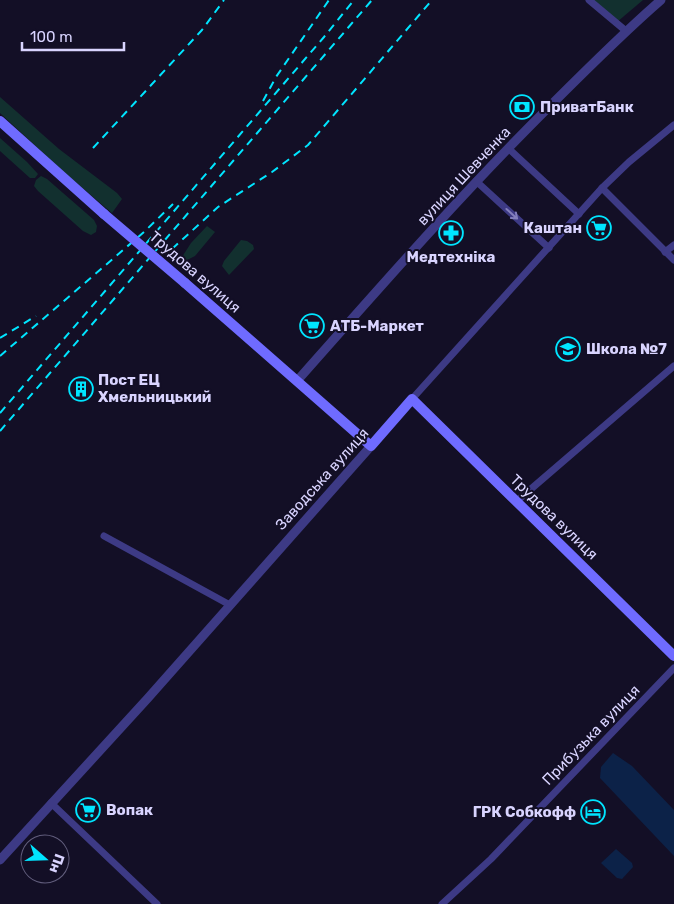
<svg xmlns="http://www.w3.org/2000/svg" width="674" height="904" font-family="Rubik,sans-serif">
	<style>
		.green { fill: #12302f }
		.water { fill: #0c2248 }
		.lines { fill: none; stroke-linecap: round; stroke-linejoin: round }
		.minor { stroke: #3d3a85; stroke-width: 7 }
		.tertiary { stroke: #3d3a85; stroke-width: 9 }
		.secondary { stroke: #6f6bff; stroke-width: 10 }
		.rail { stroke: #00e5ff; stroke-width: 2; stroke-dasharray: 8 6; stroke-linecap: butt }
		.secondary-bridge { stroke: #6f6bff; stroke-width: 10 }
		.oneway { stroke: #837fbc }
		.labels { text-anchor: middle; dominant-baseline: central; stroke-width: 4; stroke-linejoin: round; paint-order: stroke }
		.poi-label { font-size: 15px; font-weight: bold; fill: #d9d4ff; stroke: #130f26; text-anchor: start }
		.street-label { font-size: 15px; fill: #d9d4ff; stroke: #130f26 }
	</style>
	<rect width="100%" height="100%" fill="#130f26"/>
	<g class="green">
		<polygon points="590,0 643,0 617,22"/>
		<polygon points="0,97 59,149 117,193 122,199 112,213 65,173 0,113"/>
		<polygon points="0,138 27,162 38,174 35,178 30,178 0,151"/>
		<polygon points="41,176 47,179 94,220 97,226 96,232 91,235 83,231 38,191 34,186 36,180"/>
		<polygon points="207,226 215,232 195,256 185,261 182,257 191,243"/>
		<polygon points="241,240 247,241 253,245 254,249 229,275 222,266 224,261"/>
	</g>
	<g class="water">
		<polygon points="613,753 632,766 674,810 674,856 600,778 601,767"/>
		<polygon points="616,849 632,863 633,867 622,879 617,878 601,863"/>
	</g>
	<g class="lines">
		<g class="minor">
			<polyline points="589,0 626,31"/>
			<polyline points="508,148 579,214"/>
			<polyline points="476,181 549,248"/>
			<polyline points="602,188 674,260"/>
			<polyline points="665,252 674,245"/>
			<polyline points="412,399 602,188 629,162 674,125"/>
			<polyline points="517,501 674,366"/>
			<polyline points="104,536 230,605"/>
			<polyline points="51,803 157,904"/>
			<polyline points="442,904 491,859 674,668"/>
		</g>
		<g class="tertiary">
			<path d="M297 381C381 286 464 191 554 102 589 67 624 32 661 0"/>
			<polyline points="0,860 148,698 371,446"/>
		</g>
		<g class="secondary">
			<polyline points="0,121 104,214"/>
			<polyline points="185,283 371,446 412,399 674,656"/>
		</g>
		<g class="rail">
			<polyline points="263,101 276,77 329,0"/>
			<polyline points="93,148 202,30 224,0"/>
			<polyline points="172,249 218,207 272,172 308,145 432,0"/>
			<polyline points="0,338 36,316"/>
			<polyline points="0,356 144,232 173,204"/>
			<polyline points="0,413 324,37 354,0"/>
			<polyline points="0,431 372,0"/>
		</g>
		<polyline class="secondary-bridge" points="104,214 185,283"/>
	</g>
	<defs><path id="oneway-shaft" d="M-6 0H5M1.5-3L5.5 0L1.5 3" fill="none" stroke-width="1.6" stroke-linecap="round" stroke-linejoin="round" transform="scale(1.25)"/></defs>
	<use class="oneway" href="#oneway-shaft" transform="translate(512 214) rotate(42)"/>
	<defs>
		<g id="bank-ring" transform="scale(1.25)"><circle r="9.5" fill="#130f26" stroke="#00e5ff" stroke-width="1.5"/><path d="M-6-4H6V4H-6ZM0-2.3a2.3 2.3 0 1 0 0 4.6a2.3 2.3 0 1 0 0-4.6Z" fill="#00e5ff"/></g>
		<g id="supermarket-ring" transform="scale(1.25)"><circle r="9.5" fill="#130f26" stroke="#00e5ff" stroke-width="1.5"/><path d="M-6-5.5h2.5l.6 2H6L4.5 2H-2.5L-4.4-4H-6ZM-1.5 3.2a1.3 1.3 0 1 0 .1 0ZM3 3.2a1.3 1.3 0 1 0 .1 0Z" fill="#00e5ff"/></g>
		<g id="pharmacy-ring" transform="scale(1.25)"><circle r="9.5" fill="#130f26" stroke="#00e5ff" stroke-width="1.5"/><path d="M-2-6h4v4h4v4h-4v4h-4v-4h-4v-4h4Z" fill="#00e5ff"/></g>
		<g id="school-ring" transform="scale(1.25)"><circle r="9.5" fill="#130f26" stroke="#00e5ff" stroke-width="1.5"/><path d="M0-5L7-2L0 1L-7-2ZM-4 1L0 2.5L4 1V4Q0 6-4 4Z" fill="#00e5ff"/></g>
		<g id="building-ring" transform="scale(1.25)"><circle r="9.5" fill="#130f26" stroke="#00e5ff" stroke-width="1.5"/><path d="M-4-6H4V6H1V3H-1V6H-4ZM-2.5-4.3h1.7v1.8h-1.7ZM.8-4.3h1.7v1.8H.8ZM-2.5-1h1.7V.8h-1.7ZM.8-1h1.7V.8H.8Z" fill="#00e5ff"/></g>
		<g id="hotel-ring" transform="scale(1.25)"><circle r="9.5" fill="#130f26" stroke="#00e5ff" stroke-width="1.5"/><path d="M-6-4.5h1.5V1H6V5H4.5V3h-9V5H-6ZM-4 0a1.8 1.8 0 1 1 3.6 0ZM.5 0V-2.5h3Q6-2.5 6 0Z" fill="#00e5ff"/></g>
	</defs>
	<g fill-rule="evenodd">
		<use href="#bank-ring" x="522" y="107"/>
		<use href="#supermarket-ring" x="599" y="228"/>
		<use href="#pharmacy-ring" x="451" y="233"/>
		<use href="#supermarket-ring" x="312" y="326"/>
		<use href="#school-ring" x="568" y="349"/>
		<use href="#building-ring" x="81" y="389"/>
		<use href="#supermarket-ring" x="88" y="810"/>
		<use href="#hotel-ring" x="593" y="812"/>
	</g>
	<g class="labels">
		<g class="poi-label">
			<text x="540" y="107">ПриватБанк</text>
			<text x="582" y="228" text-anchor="end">Каштан</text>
			<text x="451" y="257" text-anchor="middle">Медтехніка</text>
			<text x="330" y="326">АТБ-Маркет</text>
			<text x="586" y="349">Школа №7</text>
			<text x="98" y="380">Пост ЕЦ<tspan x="98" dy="17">Хмельницький</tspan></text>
			<text x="106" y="810">Вопак</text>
			<text x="576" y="812" text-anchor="end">ГРК Собкофф</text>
		</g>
		<g class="street-label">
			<text transform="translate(464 176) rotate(-47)">вулиця Шевченка</text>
			<text transform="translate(195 272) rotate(41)">Трудова вулиця</text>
			<text transform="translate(322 479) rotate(-48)">Заводська вулиця</text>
			<text transform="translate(554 517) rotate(44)">Трудова вулиця</text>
			<text transform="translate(591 735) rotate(-46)">Прибузька вулиця</text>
		</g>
	</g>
	<g transform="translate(45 859) rotate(110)"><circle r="24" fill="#130f26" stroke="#625e7d"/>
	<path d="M0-4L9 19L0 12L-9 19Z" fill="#00e5ff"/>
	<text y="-8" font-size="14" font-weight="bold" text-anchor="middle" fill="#d9d4ff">Пн</text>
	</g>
	<path d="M22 42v8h102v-8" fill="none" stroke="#d9d4ff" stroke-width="2.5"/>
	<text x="30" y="42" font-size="15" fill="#d9d4ff" stroke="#130f26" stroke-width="4" paint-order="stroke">100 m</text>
</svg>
